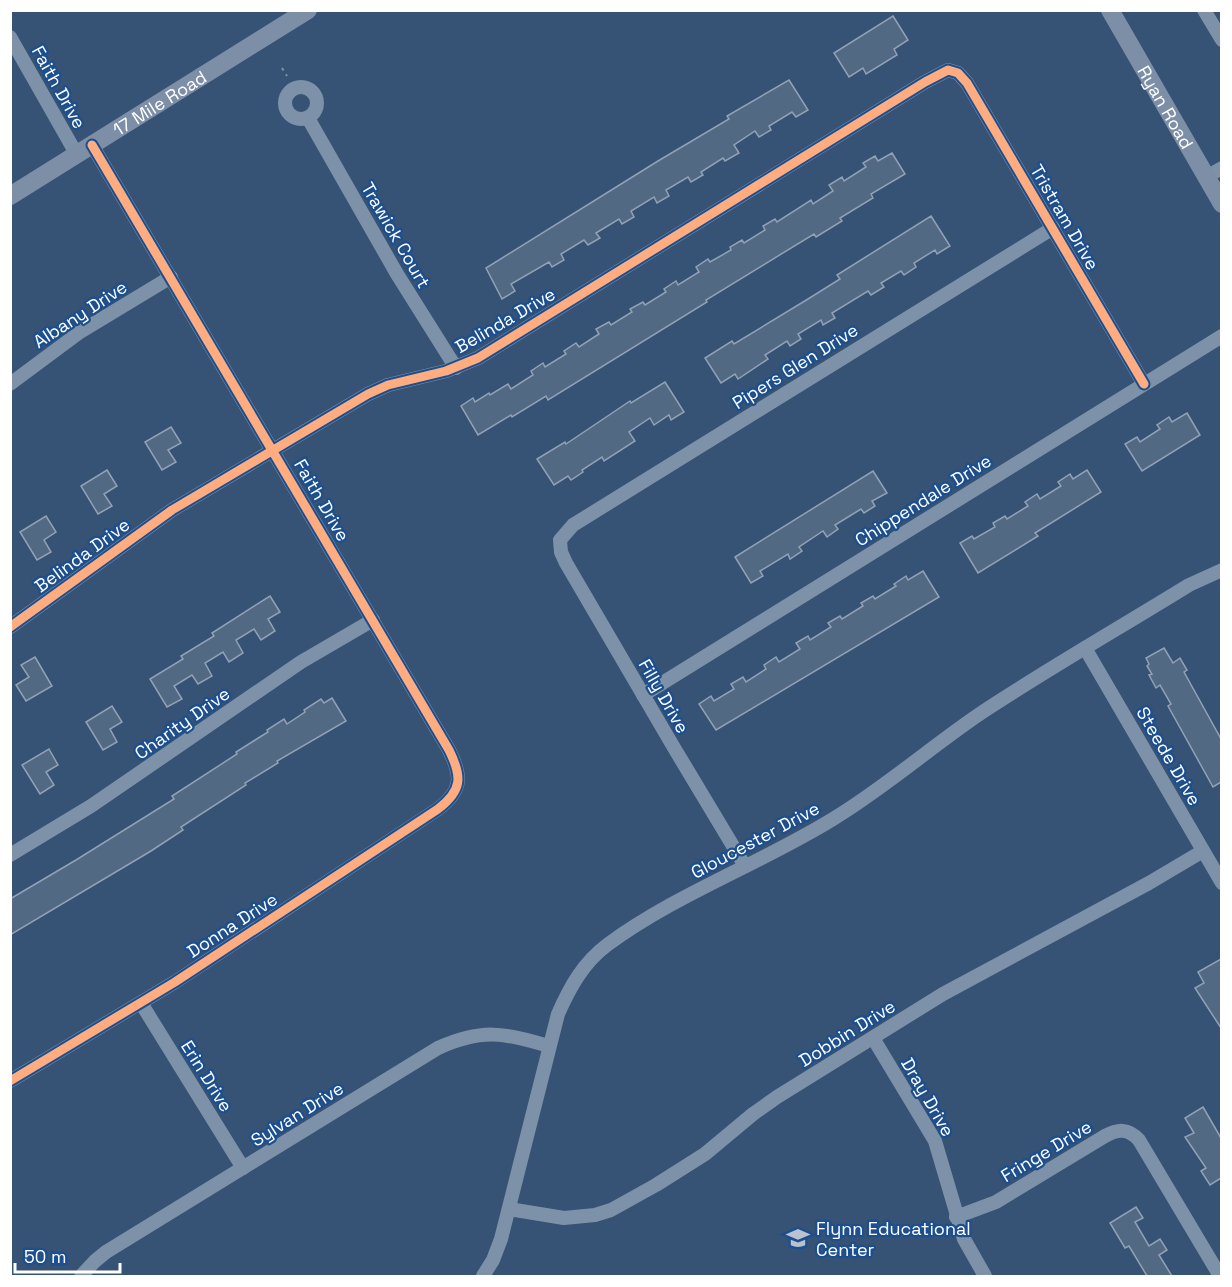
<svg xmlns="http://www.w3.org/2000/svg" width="1232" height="1287" font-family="'Space Grotesk',sans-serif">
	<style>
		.building { fill: #526984; stroke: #92a2b6; stroke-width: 1.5 }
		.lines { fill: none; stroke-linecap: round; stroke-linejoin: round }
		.path { stroke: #7d92a8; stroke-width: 2; stroke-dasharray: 3 4.5; stroke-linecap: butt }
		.minor { stroke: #7d92a8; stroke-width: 14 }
		.major { stroke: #7d8ea7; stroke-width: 18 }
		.cycleway-casing { stroke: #1b4f8f; stroke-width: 13 }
		.cycleway { stroke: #ffac80; stroke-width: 9 }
		.labels { text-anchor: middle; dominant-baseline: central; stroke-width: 4.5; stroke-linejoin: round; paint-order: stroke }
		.street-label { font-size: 18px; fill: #fff; stroke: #1b4f8f }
		.poi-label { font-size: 18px; fill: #fff; stroke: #1b4f8f; text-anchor: start }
	</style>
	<rect width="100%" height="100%" fill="#365274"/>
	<g class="building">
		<polygon points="893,16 908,40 894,49 897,55 866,74 863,68 849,77 834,53"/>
		<polygon points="789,80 808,110 796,117 792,112 769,126 771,130 759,137 755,131 734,145 739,153 725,161 723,158 701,172 703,175 691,182 688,177 666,190 669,196 657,203 654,197 631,211 634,217 622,224 619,219 596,233 600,238 588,245 584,240 561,254 564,260 552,267 549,262 511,284 515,291 502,299 486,268 658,161 729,119 727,116"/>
		<polygon points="892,153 905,174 871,194 873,198 840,218 842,221 816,237 814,234 706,300 707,302 548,400 546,396 512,417 511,415 478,435 461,406 473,398 475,402 489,393 490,395 508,384 511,389 533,375 531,371 543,363 545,367 566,354 564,351 576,343 579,347 599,334 596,329 609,322 611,325 632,312 630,309 643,302 645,305 666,292 664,289 676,281 678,285 699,272 696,267 708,259 710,262 731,250 730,247 742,240 744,243 765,230 763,226 775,219 777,222 811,200 813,204 833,191 829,185 842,177 844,181 866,167 863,163 875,156 878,161"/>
		<polygon points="931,216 950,246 937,254 935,250 914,263 916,267 904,275 901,271 881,283 884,287 871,295 868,291 832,313 835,318 823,325 821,320 798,334 801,339 790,346 787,341 765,355 768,359 738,379 735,374 721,383 705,358 732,341 734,344 808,299 840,279 837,275"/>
		<polygon points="665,382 684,412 671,420 669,415 654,425 650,418 629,432 635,441 604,461 602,457 582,470 583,472 571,480 568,476 554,485 537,459 565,442 566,444 630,401 631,403"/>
		<polygon points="1187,413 1200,435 1142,471 1125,444 1137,437 1140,442 1160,429 1157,425 1169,417 1172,422"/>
		<polygon points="171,427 181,443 168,450 176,462 162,470 145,442"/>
		<polygon points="107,470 117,486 104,494 112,506 98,514 81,486"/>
		<polygon points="1087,470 1101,492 1035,533 1038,536 978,573 960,543 972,536 974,539 995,527 993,523 1005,516 1007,519 1028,506 1025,502 1037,494 1040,499 1061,486 1058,482 1070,474 1073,479"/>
		<polygon points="873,471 887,493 872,501 875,506 864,513 861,509 835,525 838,529 827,537 823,531 799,547 802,551 790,559 788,554 760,571 763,576 751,583 735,557"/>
		<polygon points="46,516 56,532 44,540 51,552 37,560 20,532"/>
		<polygon points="923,571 939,597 716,730 699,704 711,696 714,701 734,689 731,684 743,677 746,682 766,669 764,665 776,657 779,662 800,649 796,643 808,636 810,640 831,627 828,623 840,616 842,619 863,606 861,603 873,596 875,599 896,586 894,584 906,576 908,580"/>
		<polygon points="270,596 280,612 268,619 275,631 261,640 254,629 236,640 243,653 229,662 223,652 205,663 212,676 198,684 192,675 174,686 182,699 167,707 150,679 183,659 181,656 214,636 212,633"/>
		<polygon points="1164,648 1173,663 1180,658 1187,670 1184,672 1221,739 1221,782 1213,787 1168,706 1171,704 1160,685 1156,688 1149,675 1152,674 1147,666 1149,664 1146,658"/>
		<polygon points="35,657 52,686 26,701 16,685 29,677 21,665"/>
		<polygon points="332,698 346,721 277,761 278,763 245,783 246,785 181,827 183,830 151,851 10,935 10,899 76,860 174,799 172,796 237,754 236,752 268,732 267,730 284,719 287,724 305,712 304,710 321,699 324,703"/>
		<polygon points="112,706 122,722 110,729 117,742 103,750 86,722"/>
		<polygon points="49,749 58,765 46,772 54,785 40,794 22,765"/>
		<polygon points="1221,959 1221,1028 1195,988 1204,983 1198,972"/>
		<polygon points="1203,1107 1221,1138 1221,1178 1210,1185 1201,1171 1206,1168 1185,1137 1194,1133 1185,1118"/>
		<polygon points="1136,1207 1143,1218 1135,1222 1149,1246 1160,1239 1167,1250 1159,1255 1172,1276 1147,1276 1129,1246 1125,1248 1110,1223"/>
	</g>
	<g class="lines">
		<polyline class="path" points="282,68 287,76"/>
		<g class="minor">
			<polyline points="1204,10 1222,40"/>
			<polyline points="10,37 77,155"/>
			<circle cx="301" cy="103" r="16"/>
			<polyline points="308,118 397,274 456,368"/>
			<polyline points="1206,177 1222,168"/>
			<polyline points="10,384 80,332 171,277"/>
			<polyline points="10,627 172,510 368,394 388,385 446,371 478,358 925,82 948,70 958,73 967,83 1144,384"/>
			<polyline points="1085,648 1222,883"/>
			<polyline points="643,695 1222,336"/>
			<polyline points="10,855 91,806 301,662 373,620"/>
			<polyline points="745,866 673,746 566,563 561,552 560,540 573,525 1053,228"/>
			<polyline points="141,1003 243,1168"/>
			<polyline points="873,1038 935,1141 964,1239 985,1276"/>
			<path d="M10 1081 175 982 438 809C463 790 462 776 449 750L92 145"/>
			<polyline points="509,1209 564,1218 595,1215 611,1210 656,1185 705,1154 753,1114 777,1097 943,994 1149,883 1203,851"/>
			<path d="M956 1217 996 1202 1105 1136C1118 1129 1128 1128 1139 1140L1220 1276"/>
			<path d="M81 1276 95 1261 106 1252 438 1048C483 1028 503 1033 549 1046"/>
			<path d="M483 1276 493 1260 501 1239 558 1014C570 987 583 963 607 945 676 894 760 864 833 819 886 787 933 745 984 711 1051 667 1121 627 1189 585L1222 570"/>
		</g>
		<g class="major">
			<path id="s1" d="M1110 10 1222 204"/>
			<path id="s2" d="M10 196 308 10"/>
		</g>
		<g class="cycleway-casing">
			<g id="cycleway">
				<polyline points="10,627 172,510 368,394 388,385 446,371 478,358 925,82 948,70 958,73 967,83 1144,384"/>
				<path d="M10 1081 175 982 438 809C463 790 462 776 449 750L92 145"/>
			</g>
		</g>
		<use href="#cycleway" class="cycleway"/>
	</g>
	<defs>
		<g id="school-bare" transform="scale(1.8)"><path d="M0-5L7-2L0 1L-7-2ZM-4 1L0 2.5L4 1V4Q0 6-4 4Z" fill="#b9c2ce" stroke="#1b4f8f" stroke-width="2.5" paint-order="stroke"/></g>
	</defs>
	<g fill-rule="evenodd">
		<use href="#school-bare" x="798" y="1238"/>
	</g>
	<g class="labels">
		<g class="street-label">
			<text transform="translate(59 87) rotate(61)">Faith Drive</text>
			<text stroke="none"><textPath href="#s2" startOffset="176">17 Mile Road</textPath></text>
			<text stroke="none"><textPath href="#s1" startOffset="112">Ryan Road</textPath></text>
			<text transform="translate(1065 217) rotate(60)">Tristram Drive</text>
			<text transform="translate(396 235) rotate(60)">Trawick Court</text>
			<text transform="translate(80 314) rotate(-33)">Albany Drive</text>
			<text transform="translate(505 320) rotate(-30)">Belinda Drive</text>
			<text transform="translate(795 366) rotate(-32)">Pipers Glen Drive</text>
			<text transform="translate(322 500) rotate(60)">Faith Drive</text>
			<text transform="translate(923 500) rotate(-32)">Chippendale Drive</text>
			<text transform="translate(82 555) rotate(-36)">Belinda Drive</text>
			<text transform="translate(664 696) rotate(60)">Filly Drive</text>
			<text transform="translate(182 723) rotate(-35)">Charity Drive</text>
			<text transform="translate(1169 756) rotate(60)">Steede Drive</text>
			<text transform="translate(755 840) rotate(-28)">Gloucester Drive</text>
			<text transform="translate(232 925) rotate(-33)">Donna Drive</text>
			<text transform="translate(847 1033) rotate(-32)">Dobbin Drive</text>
			<text transform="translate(207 1076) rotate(58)">Erin Drive</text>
			<text transform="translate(928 1097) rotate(60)">Dray Drive</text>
			<text transform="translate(297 1114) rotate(-32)">Sylvan Drive</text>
			<text transform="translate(1046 1151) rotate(-31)">Fringe Drive</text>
		</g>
		<g class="poi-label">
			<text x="816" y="1228">Flynn Educational<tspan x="816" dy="21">Center</tspan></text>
		</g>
	</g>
	<rect width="1232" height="1287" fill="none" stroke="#ffffff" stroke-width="24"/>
	<path d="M15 1263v9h105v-9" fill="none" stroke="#ffffff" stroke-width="3"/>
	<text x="24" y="1263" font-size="18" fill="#ffffff" stroke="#1b4f8f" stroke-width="4.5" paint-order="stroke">50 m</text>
</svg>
